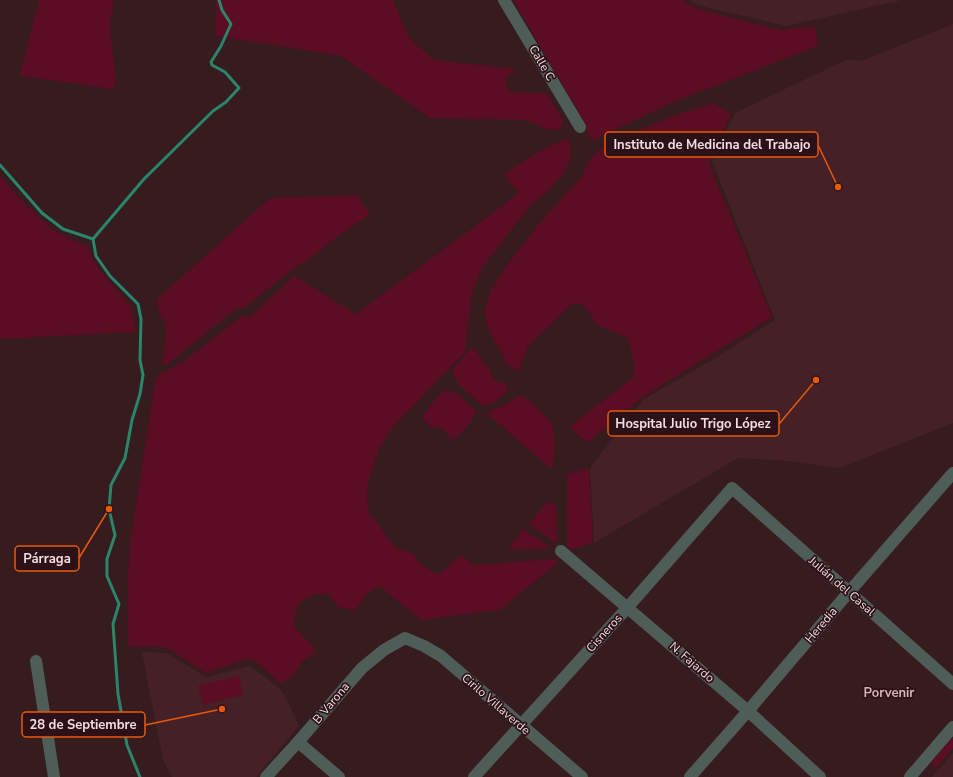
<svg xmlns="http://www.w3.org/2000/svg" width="953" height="777" font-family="'Nunito Sans',sans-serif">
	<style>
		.built { fill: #452127 }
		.green { fill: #5a0d23 }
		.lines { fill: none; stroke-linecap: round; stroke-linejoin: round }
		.stream { stroke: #2b856c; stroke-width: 3 }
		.minor { stroke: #4f5d58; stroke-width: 12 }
		.labels { text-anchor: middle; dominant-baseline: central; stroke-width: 3.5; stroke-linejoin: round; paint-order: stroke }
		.street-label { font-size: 12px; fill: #f2dfe1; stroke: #2c1116 }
		.neighbourhood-label { font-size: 13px; font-weight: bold; fill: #d8b3b7; stroke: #2c1116 }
		.leader { fill: none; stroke: #e8590c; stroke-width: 1.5 }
		.callout-dot { fill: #e8590c; stroke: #2c1116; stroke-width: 1.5 }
		.callout { fill: #2c1116; stroke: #e8590c; stroke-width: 1.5 }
		.callout-label { font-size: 13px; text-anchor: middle; font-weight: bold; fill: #f2dfe1 }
	</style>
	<rect width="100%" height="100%" fill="#361b1f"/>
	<g class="built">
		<polygon points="690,0 902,0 786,26 697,5"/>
		<polygon points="953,24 953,423 839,468 789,461 738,458 594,543 590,469 603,451 644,399 712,360 775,320 712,161 735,113 848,59 861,61"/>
		<polygon points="142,652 167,653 206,677 249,666 269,680 283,692 299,726 256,777 172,777 163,760"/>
		<polygon points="953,753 953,777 932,777"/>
	</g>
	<g class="green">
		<path d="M39 0H114L110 20V30L116 77C116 81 116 86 112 89L22 76 20 74Z"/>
		<polygon points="216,0 393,0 409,38 434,60 516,69 508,76 506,85 510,92 546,93 564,122 558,130 546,129 526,120 430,118 341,56 216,36"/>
		<polygon points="513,0 682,0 695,8 779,30 815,26 818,46 671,103 591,141 585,123"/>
		<polygon points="713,103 731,114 710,158 709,164 772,317 641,398 588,442 576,434 570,426 633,378 635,366 628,338 595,324 592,315 582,304 572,304 528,346 518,372 507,364 487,326 485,309 490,292 504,269 537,226 583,175 589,160 601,149 630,134 678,114"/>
		<path d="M569 139 571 158 562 175 550 189 530 206 482 268 472 294 465 352 390 430 377 454 367 487 368 511 396 548 412 553 422 565 437 574 444 570 461 555 474 565 556 559 557 563 500 610 421 620 379 586 364 597 355 611 338 607 329 594C315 592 298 598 295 614 294 618 294 623 294 627L310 643 316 652 302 662 293 675 281 684 259 664 247 659 206 673 167 648 149 646 128 647V575L130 541 156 377 184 361 242 316 250 317 294 276 298 278 356 314 511 199 518 192 508 181 505 174C525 160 545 145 569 139Z"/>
		<polygon points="0,176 22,201 53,230 89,248 90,254 99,269 132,308 136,332 0,339"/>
		<polygon points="357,195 370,214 334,239 312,257 289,272 244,308 236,309 166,365 162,363 166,330 165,324 160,314 156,300 270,198"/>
		<path d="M469 350H476C479 356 483 361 487 366 494 375 489 381 504 383L507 387V392L493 403 483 406 459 385 452 372 454 367Z"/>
		<polygon points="444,390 457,393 476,411 470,423 453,441 444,430 430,426 422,418 429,407"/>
		<path d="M519 396C527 397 532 403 537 408 541 412 546 416 549 420 557 431 555 453 553 467H549L491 417 488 411 504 405Z"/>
		<polygon points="589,468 593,542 577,548 570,549 567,546 567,474"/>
		<polygon points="553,502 556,506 556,510 557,544 529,524 546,503"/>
		<polygon points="523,529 551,548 516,550 511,549 510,547"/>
		<polygon points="239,676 243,695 203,705 198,686"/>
		<polygon points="953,737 953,748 936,768 931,763"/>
	</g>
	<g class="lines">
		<g class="stream">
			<polyline points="0,165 42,213 63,229 93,239"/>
			<polyline points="93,239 96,256 110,276 138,304 141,319 140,360 143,375 140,394 132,420 125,458 111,485 109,509 115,535 107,559 107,576 119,604 113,624 118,694 127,745 140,777"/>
			<polyline points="93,239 144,179 213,111 226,102 239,88 225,72 212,65 211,62 221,46 231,24 222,10 219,0"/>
		</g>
		<g class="minor">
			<polyline points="504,0 580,127"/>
			<polyline points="561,551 748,711 820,777"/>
			<polyline points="36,661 54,777"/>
			<polyline points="298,742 339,777"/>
			<polyline points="266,777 298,742 362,668 384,650 405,638 424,646 441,656 582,777"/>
			<polyline points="474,777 628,607 732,488 953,684"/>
			<polyline points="690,777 748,711 849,592 953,473"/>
			<polyline points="910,777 953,727"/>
		</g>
	</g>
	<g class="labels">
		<g class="street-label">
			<text transform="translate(542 63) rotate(60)">Calle C</text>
			<text transform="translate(842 586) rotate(41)">Julián del Casal</text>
			<text transform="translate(821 625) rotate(-50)">Heredia</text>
			<text transform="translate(604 633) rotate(-48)">Cisneros</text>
			<text transform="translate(692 662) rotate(41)">N. Fajardo</text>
			<text transform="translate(331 703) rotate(-50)">B Varona</text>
			<text transform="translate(496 704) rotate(41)">Cirilo Villaverde</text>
		</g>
		<g class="neighbourhood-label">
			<text x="889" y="693">Porvenir</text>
		</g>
	</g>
	<path class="leader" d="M838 187L818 145M816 380L779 424M109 509L79 558M222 709L145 725"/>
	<g class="callout-dot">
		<circle cx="838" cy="187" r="4"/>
		<circle cx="816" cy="380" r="4"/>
		<circle cx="109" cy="509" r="4"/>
		<circle cx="222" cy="709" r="4"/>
	</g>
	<g class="callout">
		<rect x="605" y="132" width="213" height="25" rx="4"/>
		<rect x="608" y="411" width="171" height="25" rx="4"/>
		<rect x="15" y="546" width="64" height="25" rx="4"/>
		<rect x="22" y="712" width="123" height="25" rx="4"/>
	</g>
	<g class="callout-label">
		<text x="712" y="149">Instituto de Medicina del Trabajo</text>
		<text x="693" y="428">Hospital Julio Trigo López</text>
		<text x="47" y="563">Párraga</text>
		<text x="83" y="729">28 de Septiembre</text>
	</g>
</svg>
